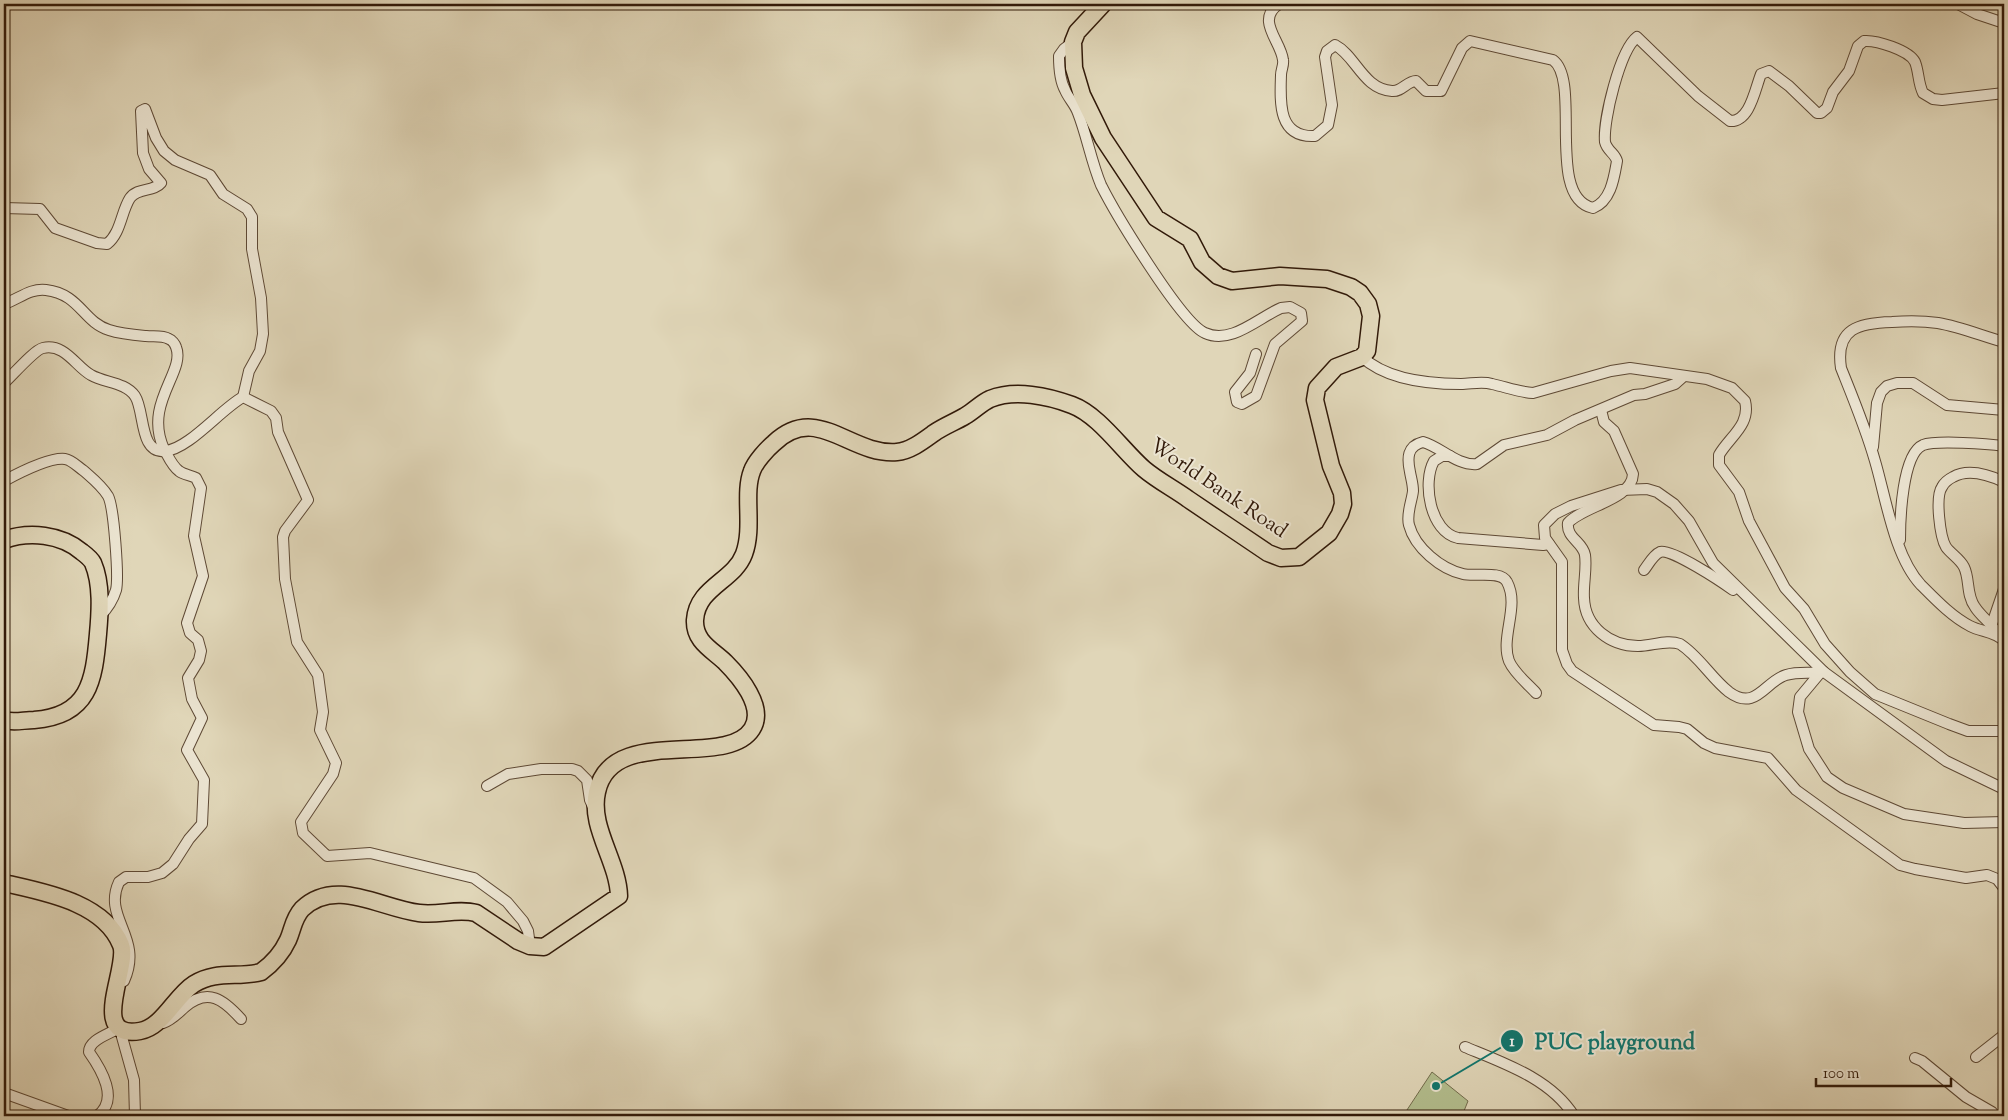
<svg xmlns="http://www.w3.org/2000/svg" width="2008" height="1120" font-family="'Sorts Mill Goudy',serif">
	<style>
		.green { fill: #b3be8e; stroke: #726c4c }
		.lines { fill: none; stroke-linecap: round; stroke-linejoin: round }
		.minor-casing { stroke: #5e4935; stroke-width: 12 }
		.primary-casing { stroke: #321a09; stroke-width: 19 }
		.minor { stroke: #ebe4d1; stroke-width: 10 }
		.primary { stroke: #e0d6b8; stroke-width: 16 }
		.labels { text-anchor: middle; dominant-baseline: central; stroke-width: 4; stroke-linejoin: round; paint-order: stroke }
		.street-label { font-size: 21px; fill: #321a09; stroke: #ebe4d1 }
		.leader { fill: none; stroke: #0f766e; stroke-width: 2 }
		.callout-dot { fill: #0f766e; stroke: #ebe4d1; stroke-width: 2 }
		.mark-label { font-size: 15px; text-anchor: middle; font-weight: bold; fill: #fff }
		.callout-label { font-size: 22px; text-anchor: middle; font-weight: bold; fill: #0f766e; stroke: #ebe4d1; stroke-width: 4; stroke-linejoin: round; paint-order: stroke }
	</style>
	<rect width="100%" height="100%" fill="#e0d6b8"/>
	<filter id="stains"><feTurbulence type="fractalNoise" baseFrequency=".004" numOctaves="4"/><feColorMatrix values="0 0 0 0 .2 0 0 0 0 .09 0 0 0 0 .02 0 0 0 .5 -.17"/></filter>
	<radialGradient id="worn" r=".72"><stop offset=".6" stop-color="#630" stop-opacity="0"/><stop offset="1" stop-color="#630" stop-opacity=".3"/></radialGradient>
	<polygon class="green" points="1432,1072 1468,1101 1462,1116 1403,1116"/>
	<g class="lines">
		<g class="minor-casing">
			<g id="minor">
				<path d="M1279 4C1255 20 1281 41 1283 60 1284 65 1281 70 1281 75 1280 103 1278 138 1315 136L1328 125 1332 105 1325 57 1327 51 1335 45C1356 56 1363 89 1392 91 1402 92 1407 81 1416 81L1426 91H1441L1462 48 1470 41 1553 60C1582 81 1545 198 1593 208 1611 201 1614 178 1617 161 1615 153 1607 151 1605 142 1603 120 1620 50 1637 37L1698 96 1730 121C1750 122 1755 89 1761 74L1769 71 1789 86 1817 113H1821L1827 108 1833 92 1849 71 1858 46 1864 41C1876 40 1909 50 1915 62 1919 72 1918 83 1923 93L1933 99 1942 100 2004 93"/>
				<polyline points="1958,4 1977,14 2004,23"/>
				<path d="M1073 42 1064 49 1059 56C1059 66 1060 81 1065 90 1068 98 1075 104 1078 113 1087 136 1091 161 1101 185 1114 211 1181 323 1205 333 1231 345 1258 318 1281 308L1290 307 1301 313 1302 321 1275 344 1256 396 1242 404 1237 402 1235 392 1250 373 1256 354"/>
				<path d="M4 208 40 209 55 228 97 243 107 244C121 233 121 212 130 198 138 187 154 192 161 183L149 169 143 153 141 111 145 109 156 138 164 151 175 160 210 175 223 194 247 209 252 217V249L261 298 263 334 260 351 249 371 243 397"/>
				<path d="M4 304C19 299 30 288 46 290 80 294 83 322 109 330 121 334 134 335 146 336 153 337 162 335 169 339 172 340 175 344 176 347 186 372 143 403 164 449 168 456 172 466 179 471 184 475 191 475 196 478L201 488 194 536 203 576 187 623 190 633 198 640 201 651 199 660 188 678 192 699 202 718 187 750 204 780 202 824 189 839 173 864 162 873 148 877H126L119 882C102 918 144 937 124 981"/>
				<path d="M2004 342C1982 336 1961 327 1938 323 1924 321 1907 321 1892 322 1859 323 1835 328 1841 368 1853 398 1866 429 1875 461 1886 498 1894 556 1921 585 1935 599 1952 617 1970 626 1981 632 1995 631 2004 641"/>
				<path d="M1362 357C1387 380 1428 384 1461 384 1471 384 1482 381 1492 384 1506 387 1518 392 1533 393L1611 371 1630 368 1707 379 1732 388 1745 401C1751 425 1729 437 1719 455V465L1739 492 1749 521 1785 588 1804 609 1825 644 1850 672 1875 694 1949 724 1968 731H2004"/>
				<path d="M4 383C12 376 34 350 43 348 65 343 76 367 91 375 105 383 125 382 135 396 145 411 139 454 165 451 189 449 221 409 243 397L271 411 276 418 278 432 308 500 285 531 283 537 285 579 297 642 318 675 323 712 320 730 336 763 333 774 301 822 303 833 327 856 370 853 474 878 507 902 523 921 528 931 530 946"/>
				<path d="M1601 410 1604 422 1614 431 1633 474C1632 500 1583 506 1568 523 1566 538 1583 542 1585 555 1587 569 1583 584 1584 598 1585 627 1610 646 1638 646 1652 646 1667 639 1680 644 1699 656 1711 678 1729 692 1756 712 1765 681 1786 675 1799 671 1812 674 1824 672"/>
				<polyline points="1873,447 1877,403 1881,392 1887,386 1897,383 1913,383 1947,405 2004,410"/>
				<path d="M1450 456H1442L1434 461C1422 482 1430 532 1458 538L1543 545 1549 544"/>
				<path d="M4 481C17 474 49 457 65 459 72 460 78 467 84 471 92 478 102 486 108 496 114 507 119 578 116 590 113 600 107 609 100 616"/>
				<path d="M1900 540C1900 520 1902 454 1923 445 1936 440 1989 444 2004 446"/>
				<path d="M1644 570C1648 565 1653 555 1660 552 1671 548 1722 582 1733 590"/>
				<polyline points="1992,624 2004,589"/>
				<path d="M1999 636C1993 624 1982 618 1975 607 1966 595 1970 579 1964 567 1960 559 1951 554 1946 547 1940 537 1935 497 1942 487 1944 483 1949 479 1953 477 1969 468 1989 475 2004 482"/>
				<polyline points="1820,673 1800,697 1798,712 1809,749 1827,777 1843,788 1904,814 1964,823 2004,822"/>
				<path d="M1536 693C1528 684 1514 673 1509 661 1500 637 1520 606 1507 582 1501 570 1475 577 1463 574 1441 569 1415 548 1409 525 1406 514 1412 501 1413 491 1413 484 1411 478 1410 472 1407 458 1407 446 1423 442 1441 447 1457 466 1477 464L1504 445 1547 435 1575 420 1634 395 1645 394 1675 384 1684 376"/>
				<polyline points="487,786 508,774 541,769 572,769 578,771 587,780 590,800 593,807"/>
				<polyline points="2004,789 1946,761 1824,672 1713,563 1689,521 1674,504 1657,492 1647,489 1621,490 1571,506 1555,514 1544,525 1545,538 1562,562 1562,650 1567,664 1572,671 1654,725 1679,727 1687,729 1704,743 1715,748 1768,758 1796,790 1900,865 1915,869 1966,878 1987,875 1997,879 2004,888"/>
				<path d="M163 1023C172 1020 178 1013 185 1007 208 987 224 1000 241 1019"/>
				<polyline points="125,1030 122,1037 134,1080 135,1116"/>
				<path d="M1465 1047C1504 1063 1551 1079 1574 1116"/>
				<polyline points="1976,1057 2004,1035"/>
				<polyline points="1915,1058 1922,1061 1966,1097 1992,1112 1995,1116"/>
				<polyline points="4,1093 68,1116"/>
				<path d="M97 1116C120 1100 101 1069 89 1052 89 1039 111 1034 120 1027"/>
			</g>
		</g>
		<g class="primary-casing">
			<g id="primary">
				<path d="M4 540C29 531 61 534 82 552 86 555 91 559 93 563 102 584 100 612 98 634 94 681 89 716 34 720 24 720 13 723 4 720"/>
				<path d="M4 883C43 892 104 902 121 945 130 966 87 1040 140 1031 163 1027 175 996 194 984 216 970 238 978 261 972 272 964 282 953 288 940 293 929 293 919 302 909 335 877 380 908 419 913 438 916 457 908 476 913L518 941 530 946 544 947 619 896C618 861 589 827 597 792 611 723 726 770 752 729 766 707 739 676 725 662 711 649 694 641 695 620 697 587 734 581 744 554 754 527 743 494 752 471 755 462 767 449 774 443 817 402 850 456 897 452 910 451 923 441 934 433 944 426 955 422 965 416 974 411 981 403 990 399 1015 389 1048 396 1072 405 1099 415 1123 451 1144 469 1157 480 1174 489 1188 499 1215 517 1241 535 1268 553L1281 558 1299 557 1329 533 1340 514 1343 504 1342 493 1331 466 1315 400 1317 388 1336 367 1362 357 1367 351 1371 316 1368 304 1360 293 1351 287 1327 279 1280 276 1232 281 1218 276 1202 262 1190 239 1156 218 1103 138 1082 95 1074 68 1073 42 1077 32 1103 4"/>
			</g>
		</g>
		<use href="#minor" class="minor"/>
		<use href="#primary" class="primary"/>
	</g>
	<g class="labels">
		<g class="street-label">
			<text transform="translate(1218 489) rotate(34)">World Bank Road</text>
		</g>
	</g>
	<path class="leader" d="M1436 1086L1512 1041"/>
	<g class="callout-dot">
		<circle cx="1436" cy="1086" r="5"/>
		<circle cx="1512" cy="1041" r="12"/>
	</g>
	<g class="mark-label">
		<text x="1512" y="1046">1</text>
	</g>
	<g class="callout-label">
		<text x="1615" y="1049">PUC playground</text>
	</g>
	<rect width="2008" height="1120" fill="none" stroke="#e0d6b8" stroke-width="20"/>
	<rect x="5" y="5" width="1998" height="1110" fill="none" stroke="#321a09" stroke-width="2.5"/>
	<rect x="10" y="10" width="1988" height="1100" fill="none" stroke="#321a09"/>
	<path d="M1816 1078v8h135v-8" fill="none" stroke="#321a09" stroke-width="2.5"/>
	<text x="1823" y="1078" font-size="15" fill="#321a09" stroke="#ebe4d1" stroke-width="4" paint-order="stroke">100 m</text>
	<rect width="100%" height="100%" filter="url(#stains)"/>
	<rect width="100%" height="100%" fill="url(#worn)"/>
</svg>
